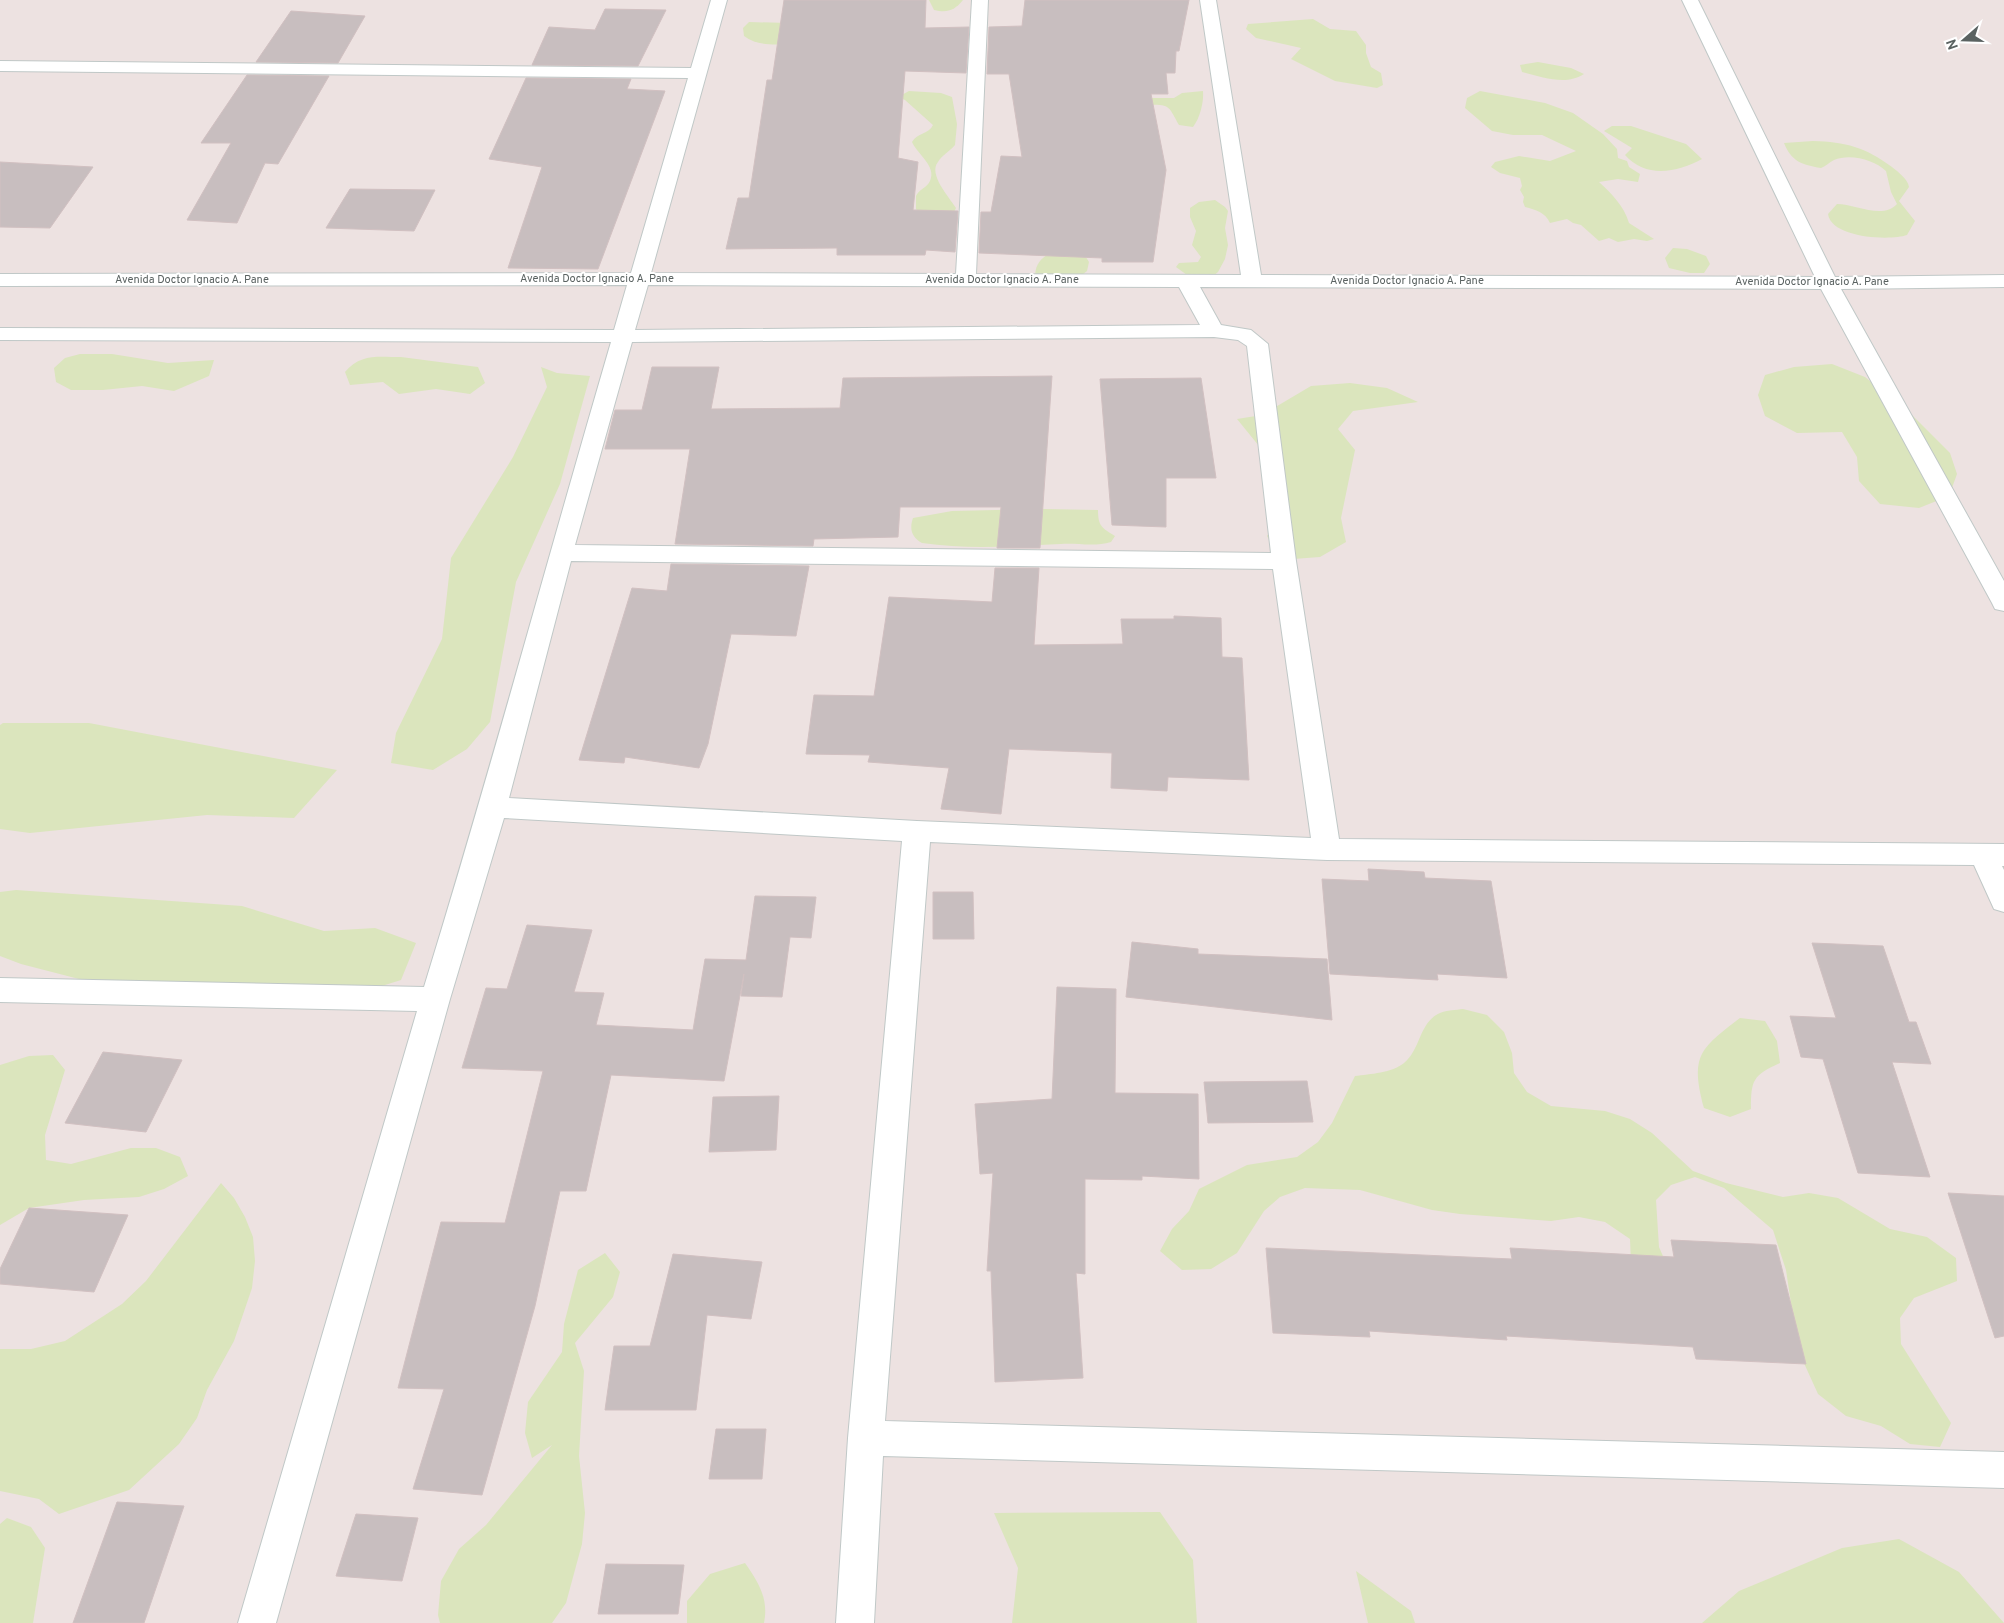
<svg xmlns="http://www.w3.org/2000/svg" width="2004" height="1623" font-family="Overpass,sans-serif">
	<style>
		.green { fill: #dbe5bd }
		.building { fill: #c8bebf; stroke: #d1c0c1 }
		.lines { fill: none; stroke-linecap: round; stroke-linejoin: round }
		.minor-casing { stroke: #c0c8c7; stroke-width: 2 }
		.minor { fill: #fff; fill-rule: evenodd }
		.labels { text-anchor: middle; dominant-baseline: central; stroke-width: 4; stroke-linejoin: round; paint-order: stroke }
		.far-street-label { font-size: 11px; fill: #5a6261; stroke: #fff }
	</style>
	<rect width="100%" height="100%" fill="#ede2e1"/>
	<g class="green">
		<path d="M929 0H963C954 11 947 13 934 10Z"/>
		<polygon points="1313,19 1330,29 1356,31 1366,45 1366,53 1371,67 1381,73 1383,85 1377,88 1335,81 1291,59 1301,48 1256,38 1246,29 1248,24"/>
		<path d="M749 22 789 23 791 44C775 45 757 46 744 36L743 28Z"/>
		<path d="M1538 62 1571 68 1584 74C1566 86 1542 77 1522 72L1520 65Z"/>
		<path d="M909 91 941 93 952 97 957 124 955 145C950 151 942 155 938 162 928 174 949 197 956 208L954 212 919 213 916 209V196C919 189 927 188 930 181 937 166 917 154 912 142 917 133 929 134 933 125L905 100 898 97Z"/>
		<path d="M1203 91C1204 102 1200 118 1193 127L1179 125C1169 108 1171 104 1149 105L1146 98H1174L1182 93Z"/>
		<path d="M1480 91 1545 103 1573 113 1603 134 1617 149 1618 158 1627 161 1629 167 1640 174 1638 182 1618 179 1599 182C1612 194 1624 206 1629 223L1654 239 1647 241 1634 239 1618 242 1609 238 1599 241 1581 225 1573 223 1567 219 1550 223C1545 212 1536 210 1525 207L1523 202 1524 197 1520 190 1522 186 1520 178 1500 173 1491 167 1495 162 1519 156 1550 161 1576 151 1542 135H1513L1492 131 1465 108 1467 98Z"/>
		<path d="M1612 126H1631L1686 144 1702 159C1678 172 1646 179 1625 155L1632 148 1604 131Z"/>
		<path d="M1813 141C1846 142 1865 147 1892 167 1898 172 1908 179 1909 187L1899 201 1915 221 1907 235C1890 241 1831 238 1828 214L1837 204C1855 204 1883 220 1897 204L1891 192 1886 171C1875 160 1850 153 1834 160 1830 162 1826 166 1821 168 1802 165 1791 161 1784 143Z"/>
		<polygon points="1215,200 1225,207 1228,211 1225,228 1228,245 1225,259 1218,272 1213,276 1187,275 1176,267 1179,263 1198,262 1201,257 1192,245 1196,231 1190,217 1190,208 1199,202"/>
		<polygon points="1673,248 1687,249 1706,256 1710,264 1704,273 1690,273 1669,268 1665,258"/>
		<path d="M1053 251 1084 254 1089 262 1087 271 1078 278 1035 275C1036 262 1042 258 1053 251Z"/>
		<polygon points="80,354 112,354 168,363 214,360 209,376 174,391 142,386 103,390 71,390 56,382 54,368 65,358"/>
		<path d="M401 357 478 367 485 383 470 394 436 389 399 394 383 382 350 385 345 372C361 353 378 357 401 357Z"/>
		<polygon points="1832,364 1865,377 1912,415 1950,453 1957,474 1949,496 1919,508 1880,504 1859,481 1857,457 1842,432 1797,433 1765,416 1758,395 1765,375 1794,367"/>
		<polygon points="541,367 557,373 590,376 560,484 516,582 490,722 467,749 433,770 391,763 396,733 442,639 451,558 513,457 547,387"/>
		<polygon points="1350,383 1387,388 1418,402 1353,411 1338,429 1355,450 1341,518 1346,542 1320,557 1280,560 1267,536 1280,515 1276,467 1237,419 1262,415 1311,386"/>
		<path d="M1044 509 1098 510C1098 526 1102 528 1115 536L1111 542C1095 547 1078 543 1061 544 1015 546 969 550 922 543 912 537 909 530 913 518L952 511Z"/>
		<polygon points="3,723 89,723 337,770 294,818 207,815 30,833 0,829 0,725"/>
		<polygon points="16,890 242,906 324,931 375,928 416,943 401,980 353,995 110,987 21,964 0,956 0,892"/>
		<path d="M1463 1009 1487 1015 1504 1032 1512 1053 1514 1073 1527 1092 1551 1106 1605 1111 1630 1119 1652 1133 1693 1171 1726 1183 1783 1197 1809 1193 1838 1198 1890 1229 1927 1237 1956 1258 1957 1281 1914 1298 1900 1318 1901 1344 1951 1423 1940 1447 1910 1444 1881 1426 1846 1416 1818 1394 1798 1350 1786 1270 1773 1230 1724 1188 1695 1177 1671 1185 1656 1200 1659 1247 1669 1270 1631 1263 1630 1239 1605 1222 1579 1217 1551 1221 1460 1214 1432 1210 1360 1190 1305 1188 1280 1197 1264 1211 1237 1253 1211 1269 1182 1270 1160 1251 1172 1229 1189 1211 1199 1189 1247 1165 1297 1157 1318 1142 1332 1123 1355 1076C1370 1074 1392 1073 1404 1063 1421 1049 1419 1022 1440 1013 1447 1010 1456 1010 1463 1009Z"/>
		<path d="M1740 1018 1765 1021 1777 1041 1780 1063C1753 1075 1751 1080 1751 1109L1730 1117 1704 1108C1690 1055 1700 1049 1740 1018Z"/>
		<polygon points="53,1055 65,1070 45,1135 46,1160 71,1164 131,1148 156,1148 180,1157 188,1176 164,1189 139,1197 84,1200 29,1208 0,1225 0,1065 29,1056"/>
		<polygon points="221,1183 234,1198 245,1217 253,1237 255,1261 252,1288 234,1341 207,1390 197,1418 179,1444 129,1490 59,1514 39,1499 0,1491 0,1349 31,1349 65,1341 122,1304 146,1281"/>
		<polygon points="605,1253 620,1272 613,1297 575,1343 584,1371 579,1456 585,1513 582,1544 566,1603 552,1623 440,1623 438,1615 441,1581 459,1549 486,1525 552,1445 532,1458 525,1433 528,1402 562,1352 564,1324 578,1270"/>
		<polygon points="1160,1512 1193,1560 1197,1623 1012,1623 1018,1568 994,1513"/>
		<polygon points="7,1518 31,1527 45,1548 33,1623 0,1623 0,1524"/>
		<polygon points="1899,1539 1959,1572 2004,1623 1702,1623 1739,1591 1842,1548"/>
		<path d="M745 1563C758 1582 769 1598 764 1623H687V1601L710 1574Z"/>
		<polygon points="1356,1571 1411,1611 1415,1623 1368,1623"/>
	</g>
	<g class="building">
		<polygon points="784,0 926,0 925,28 969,27 966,73 905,71 898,158 918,162 913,210 958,211 955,252 926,250 925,255 837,255 837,248 726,249 738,198 749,198 767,80 772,80"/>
		<polygon points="1025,0 1189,0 1179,51 1176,51 1175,73 1166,73 1168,94 1151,94 1166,170 1153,262 1102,262 1102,258 979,253 981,212 991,212 1001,156 1022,157 1009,74 987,74 989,27 1022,26"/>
		<polygon points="605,9 666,10 638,66 532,65 549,27 595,30"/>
		<polygon points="291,11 365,16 338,63 256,62"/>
		<polygon points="247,75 329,76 278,164 265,163 237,223 187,220 231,143 201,143"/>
		<polygon points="526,78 631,79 627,89 665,91 598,269 508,268 542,167 489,159"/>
		<polygon points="0,162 93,167 50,228 0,227"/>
		<polygon points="350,189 435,190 414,231 326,228"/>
		<polygon points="652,367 719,367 711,409 840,408 843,378 1052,376 1040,548 997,548 1001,507 900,507 898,537 814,539 813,546 675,544 690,449 605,449 615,410 642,410"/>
		<polygon points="1201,378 1216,478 1166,478 1166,527 1112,525 1100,379"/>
		<polygon points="671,564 809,566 796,636 731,634 708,744 699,768 625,757 624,763 579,760 632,588 667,591"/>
		<polygon points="995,568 1039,568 1034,645 1123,644 1121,619 1174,619 1174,616 1221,618 1222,657 1242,658 1249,780 1168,777 1167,791 1111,788 1112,753 1009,749 1001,814 941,809 949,768 868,762 870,755 806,754 814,695 874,696 889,597 992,602"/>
		<polygon points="1368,869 1424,872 1425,878 1491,881 1507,978 1437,974 1438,980 1330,974 1322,879 1369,881"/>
		<polygon points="933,892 973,892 974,939 933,939"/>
		<polygon points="755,896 816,897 811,938 790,937 782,997 741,996 744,974 724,1081 611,1075 586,1191 560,1191 535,1306 482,1495 413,1489 444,1389 398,1388 441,1222 505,1223 543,1071 462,1068 486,988 507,989 527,925 592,930 574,992 604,993 596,1025 693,1030 705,959 746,960"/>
		<polygon points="1132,942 1198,949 1198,954 1327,959 1332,1020 1126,997"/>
		<polygon points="1812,943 1883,946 1909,1022 1916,1022 1931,1064 1892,1062 1930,1177 1858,1173 1823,1059 1801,1057 1790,1016 1836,1018"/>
		<polygon points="1057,987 1116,989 1115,1093 1198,1094 1199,1179 1142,1176 1142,1180 1085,1179 1085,1274 1076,1273 1083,1378 995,1382 991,1271 987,1271 993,1173 980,1174 975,1104 1052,1099"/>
		<polygon points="103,1052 182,1060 146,1132 65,1123"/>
		<polygon points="1307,1081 1313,1122 1208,1123 1204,1082"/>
		<polygon points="779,1096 776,1150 709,1152 713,1097"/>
		<polygon points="1948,1193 2004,1196 2004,1336 1995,1338"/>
		<polygon points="29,1208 128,1215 94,1292 0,1284 0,1269"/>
		<polygon points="1671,1240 1776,1245 1806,1364 1696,1359 1693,1347 1506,1336 1507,1340 1369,1331 1370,1337 1273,1333 1266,1248 1512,1259 1510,1248 1674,1257"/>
		<polygon points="673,1254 762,1262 751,1319 707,1315 696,1410 605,1410 614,1346 650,1346"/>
		<polygon points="716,1429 766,1429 762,1479 709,1479"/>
		<polygon points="117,1502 184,1506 144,1623 73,1623"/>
		<polygon points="356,1514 418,1518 402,1581 336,1576"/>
		<polygon points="606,1564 684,1565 678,1614 598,1614"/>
	</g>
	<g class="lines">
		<g class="minor-casing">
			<path id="minor" d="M711 0H727L651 273 956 274 972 0H988L976 274 1241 275 1200 0H1216L1261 275 1815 277 1682 0H1698L1835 277 2004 275V287L1841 289 2004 581V611L1995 609 1992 603 1821 289 1200 287 1221 325 1251 330 1268 344 1296 561 1339 839 2004 844V866H2002L2004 870V912L1994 909 1974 865 1327 860 930 842 885 1421 2004 1452V1488L883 1456 874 1623H836L848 1438 902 841 504 818 450 999 276 1623H238L417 1011 0 1002V978L424 987C490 773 548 557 611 342L0 340V328L614 330 627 285 0 286V274L631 273 688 78 0 71V61L691 68ZM648 285 1179 287 1200 325 635 330ZM1214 337 1238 340 1247 346 1271 553 575 545 632 342ZM571 561 1273 569 1311 838 917 821 509 798Z"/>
		</g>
		<use href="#minor" class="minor"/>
	</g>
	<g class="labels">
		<g class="far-street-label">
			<text x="597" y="279">Avenida Doctor Ignacio A. Pane</text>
			<text x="192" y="280">Avenida Doctor Ignacio A. Pane</text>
			<text x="1002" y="280">Avenida Doctor Ignacio A. Pane</text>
			<text x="1407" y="281">Avenida Doctor Ignacio A. Pane</text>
			<text x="1812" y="282">Avenida Doctor Ignacio A. Pane</text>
		</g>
	</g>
	<g transform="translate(1964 40) rotate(250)" stroke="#ffffff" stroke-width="4" paint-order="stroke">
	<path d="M0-4L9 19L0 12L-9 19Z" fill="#5a6261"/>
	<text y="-8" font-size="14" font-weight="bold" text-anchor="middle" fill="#5a6261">N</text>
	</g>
</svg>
